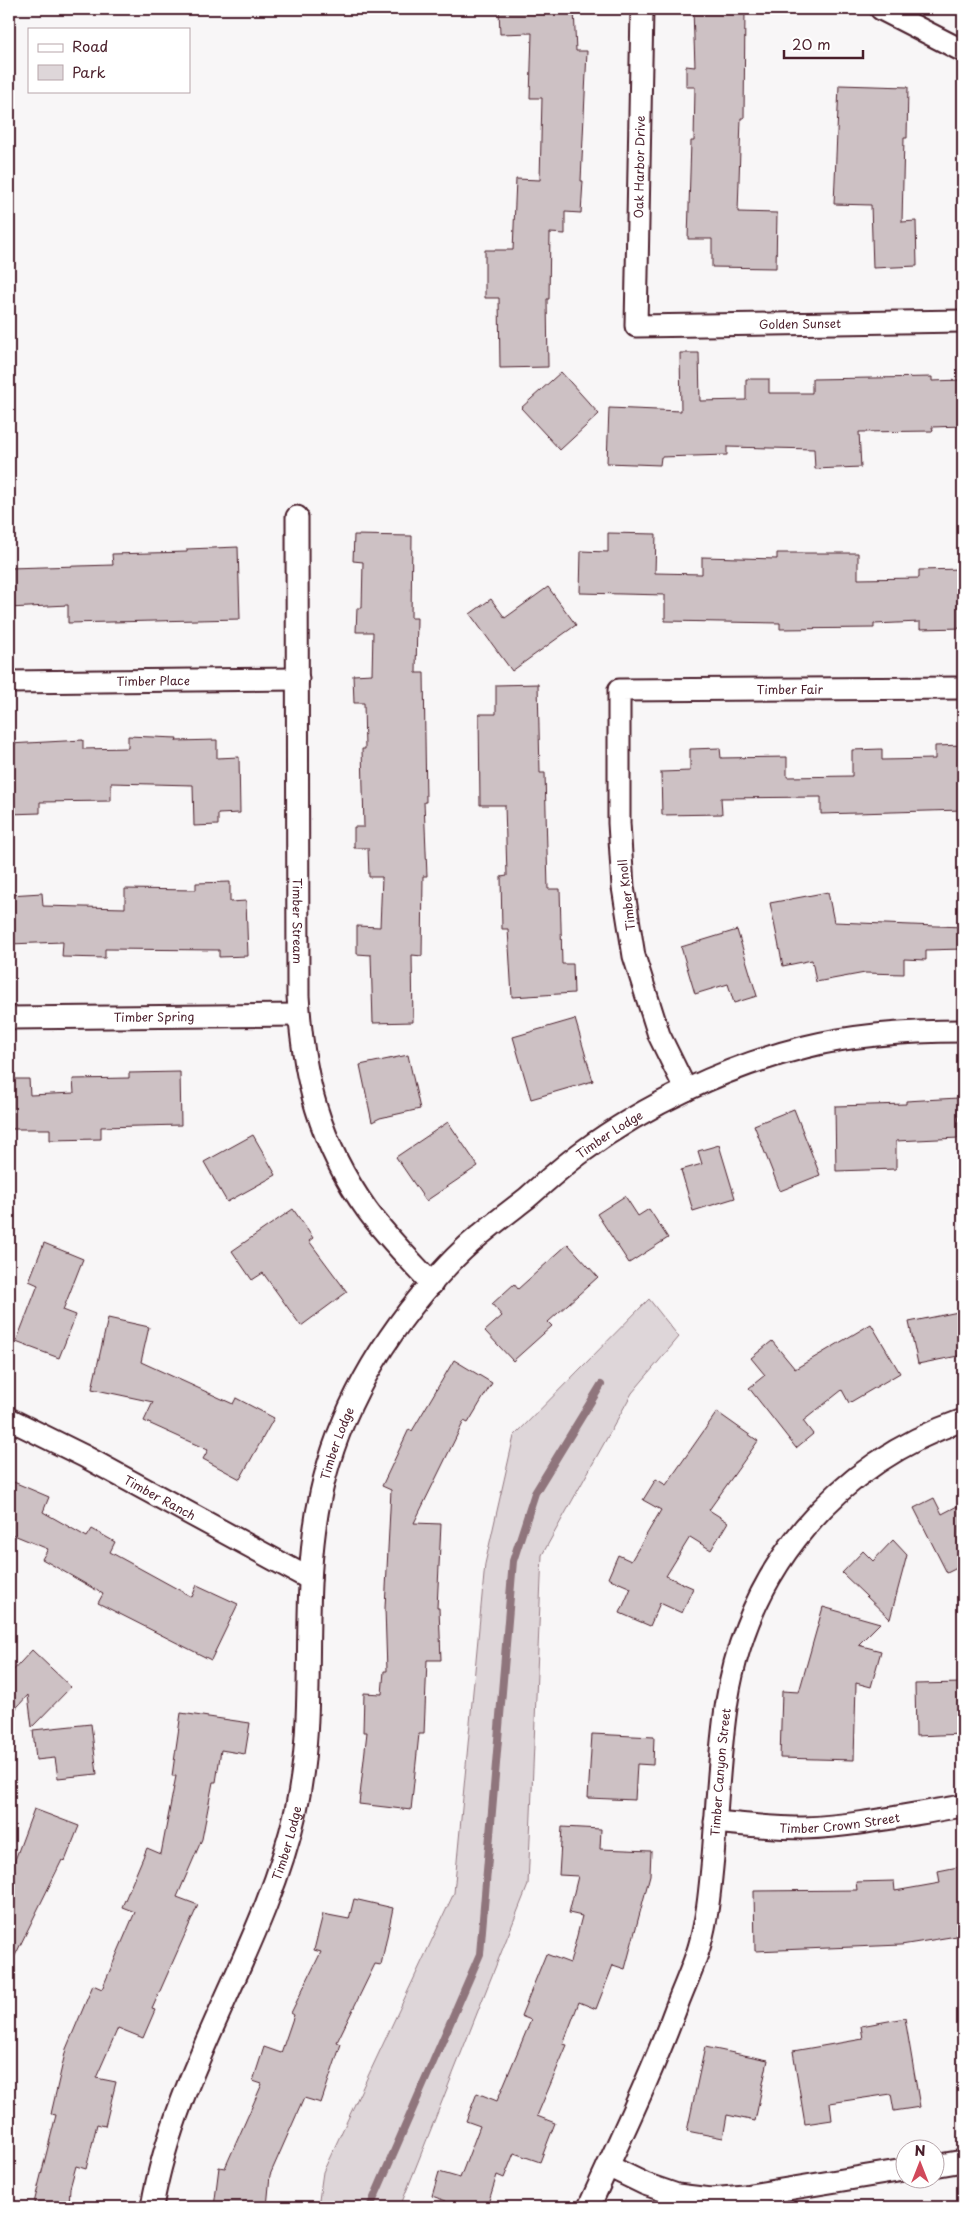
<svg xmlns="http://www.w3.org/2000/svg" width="972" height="2216" font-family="'Playpen Sans',sans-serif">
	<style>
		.green { fill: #ded6d9; stroke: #947a82 }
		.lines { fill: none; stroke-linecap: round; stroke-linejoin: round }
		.stream { stroke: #8f747b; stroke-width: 8 }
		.building { fill: #cdc1c4; stroke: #4a1f2b }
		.street-casing { stroke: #4a1f2b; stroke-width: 25 }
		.street { stroke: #fff; stroke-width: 21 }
		.labels { text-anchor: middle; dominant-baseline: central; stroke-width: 4.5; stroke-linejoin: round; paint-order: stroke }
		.street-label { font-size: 12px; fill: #4a1f2b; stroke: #fff }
	</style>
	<rect width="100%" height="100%" fill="#f8f6f7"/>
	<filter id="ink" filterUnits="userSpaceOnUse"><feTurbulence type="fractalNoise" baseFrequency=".02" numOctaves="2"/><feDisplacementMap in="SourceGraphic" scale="10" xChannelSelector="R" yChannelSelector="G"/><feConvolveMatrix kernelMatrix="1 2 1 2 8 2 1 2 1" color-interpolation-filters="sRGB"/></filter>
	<g filter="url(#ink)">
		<polygon class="green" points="649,1299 679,1337 632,1393 542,1555 528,1885 400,2207 318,2207 323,2172 454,1893 485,1564 514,1436"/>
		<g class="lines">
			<polyline class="stream" points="370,2207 480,1954 513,1561 535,1493 601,1385"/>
		</g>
		<g class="building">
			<polygon points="499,9 574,9 576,51 587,51 581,181 583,181 581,213 565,212 565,234 550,233 549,299 547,299 548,367 500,368 499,298 485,298 485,250 513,250 516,179 540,180 542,98 530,98 532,33 500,34"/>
			<polygon points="693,9 745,9 744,118 741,118 738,212 777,213 776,268 712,267 712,239 688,239 691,141 694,141 695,87 686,87 686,66 695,67"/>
			<polygon points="839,85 908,87 907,138 904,138 902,222 916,221 917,266 873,268 871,205 834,204"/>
			<polygon points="680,353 699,353 700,401 746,400 746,379 769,379 769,393 812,393 812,379 932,377 932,381 963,380 963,426 932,427 933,431 859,432 861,467 815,469 814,449 727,447 727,455 661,457 660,465 607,463 609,408 681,411"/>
			<polygon points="561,372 599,414 560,450 521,408"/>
			<polygon points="608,533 656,534 655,573 702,574 702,557 777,559 777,553 858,553 858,579 919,578 919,570 963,569 963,628 920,629 920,622 874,624 874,628 780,629 780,623 665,621 665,595 580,593 581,551 608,552"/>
			<polygon points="354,535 412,536 411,618 417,618 416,673 424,673 426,802 424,802 427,876 423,876 422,956 412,955 413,1022 373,1023 371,955 357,954 357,926 380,927 382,877 369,877 368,848 354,848 354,827 364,827 362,749 365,749 364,703 354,703 353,675 372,674 373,632 356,632 357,608 362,608 363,562 353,561"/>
			<polygon points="238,547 240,619 68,623 68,605 9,608 9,568 113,565 112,554 187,552 187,549"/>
			<polygon points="548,587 576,625 512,671 470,614 491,599 505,618"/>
			<polygon points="538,684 540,773 545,773 548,889 560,889 562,964 573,964 574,993 512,997 508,929 502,929 501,877 507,876 505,805 480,805 479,714 496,714 496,685"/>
			<polygon points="128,736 177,738 176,741 217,740 217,758 239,757 240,813 218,814 218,825 194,826 193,785 111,783 111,801 40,802 40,813 9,814 9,744 83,740 83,749 128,748"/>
			<polygon points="963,745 963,810 821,814 821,797 721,798 722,814 662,815 661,772 690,771 690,749 720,748 721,758 787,757 787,777 852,776 852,750 882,749 882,760 935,759 935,746"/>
			<polygon points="230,882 230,902 246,901 248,956 219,957 219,950 105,949 105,958 62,957 63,942 9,944 9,895 42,893 43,906 125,908 125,889 196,890 196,883"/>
			<polygon points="828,892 834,922 963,927 963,949 926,950 926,960 904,959 904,974 865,973 816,982 812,960 783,966 770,903"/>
			<polygon points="737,930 757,996 734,1003 728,984 695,994 681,947"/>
			<polygon points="575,1019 593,1081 531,1099 513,1037"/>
			<polygon points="408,1055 420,1109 380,1118 372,1122 360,1065"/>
			<polygon points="180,1072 181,1125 101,1127 101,1139 50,1140 50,1129 9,1129 9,1079 29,1079 30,1095 74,1093 73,1079 129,1078 129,1073"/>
			<polygon points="958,1098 959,1138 896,1141 896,1169 836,1171 835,1106 906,1104 906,1101"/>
			<polygon points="794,1109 820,1175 780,1191 754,1125"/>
			<polygon points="448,1122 478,1166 426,1201 396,1157"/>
			<polygon points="253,1135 276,1175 227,1202 204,1162"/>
			<polygon points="719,1145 735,1198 693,1211 681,1170 702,1164 698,1151"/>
			<polygon points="625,1196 638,1216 649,1209 668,1238 629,1263 597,1214"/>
			<polygon points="293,1209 313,1238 309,1241 347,1292 301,1326 263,1273 252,1280 232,1251"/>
			<polygon points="44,1243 83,1259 63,1310 76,1315 59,1358 16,1342 38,1285 29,1281"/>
			<polygon points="568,1244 598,1277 548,1322 552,1326 513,1361 485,1331 502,1316 492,1304 514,1284 518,1289"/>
			<polygon points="963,1311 963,1355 918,1364 909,1322"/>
			<polygon points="108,1318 149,1327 141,1362 233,1404 236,1398 274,1418 240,1479 203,1459 208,1450 144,1421 153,1402 92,1389"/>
			<polygon points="871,1324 900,1373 849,1403 842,1390 803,1421 813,1434 796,1448 749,1388 765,1375 751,1358 772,1341 795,1369"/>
			<polygon points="454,1360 492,1383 468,1423 464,1421 414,1523 441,1524 437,1608 439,1608 441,1660 427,1660 424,1734 419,1734 411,1810 359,1804 367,1732 363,1732 364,1693 382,1694 384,1671 387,1671 385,1608 391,1490 382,1486 409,1429 412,1431"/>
			<polygon points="717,1412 758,1441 709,1510 728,1522 711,1550 690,1537 666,1576 693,1588 682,1613 660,1603 650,1626 620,1613 631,1588 608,1578 618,1555 631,1561 661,1510 643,1500 656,1479 666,1485"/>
			<polygon points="9,1480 49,1497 43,1512 87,1537 92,1529 115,1542 110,1552 192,1597 197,1585 238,1604 211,1660 98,1603 103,1594 42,1559 48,1549 9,1533"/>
			<polygon points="934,1498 942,1514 963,1503 963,1565 947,1573 914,1508"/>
			<polygon points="893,1540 907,1555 890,1619 842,1573 863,1551 873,1561"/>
			<polygon points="823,1607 880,1623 858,1645 881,1651 871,1687 856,1683 854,1760 780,1758 782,1691 799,1692"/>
			<polygon points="32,1650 71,1687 32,1727 28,1695 9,1716 9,1675"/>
			<polygon points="963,1683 963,1734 916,1736 915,1684"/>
			<polygon points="181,1713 250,1723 245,1754 221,1750 216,1782 213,1782 202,1839 177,1897 198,1905 152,2009 155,2010 143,2038 118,2028 96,2078 116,2082 105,2126 97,2124 86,2169 76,2166 70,2188 69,2207 33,2207 56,2115 51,2114 66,2049 93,1985 102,1989 135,1912 122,1907 147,1848 161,1854 176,1776 172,1776"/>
			<polygon points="91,1724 97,1774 58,1778 55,1758 36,1760 33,1730"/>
			<polygon points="592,1734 654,1737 653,1765 637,1764 635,1800 588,1798"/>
			<polygon points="34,1809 79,1826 65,1861 62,1860 9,1968 9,1876"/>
			<polygon points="562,1827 601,1829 600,1849 651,1851 650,1875 625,1969 613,1965 596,2009 579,2002 563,2044 567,2045 537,2116 555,2123 540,2162 514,2153 504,2178 497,2175 487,2207 444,2207 446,2201 432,2196 439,2172 460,2178 480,2126 466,2121 477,2093 497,2101 531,2020 521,2016 546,1954 570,1963 582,1916 569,1913 578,1876 559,1875"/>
			<polygon points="963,1866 963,1935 901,1945 755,1951 754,1891 857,1890 856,1882 894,1881 895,1891 940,1883 938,1871"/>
			<polygon points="354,1899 393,1908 381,1965 375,1964 337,2042 341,2044 321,2103 304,2098 270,2175 267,2207 214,2207 219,2167 225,2168 262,2084 253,2081 264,2047 281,2053 294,2015 291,2013 321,1952 314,1950 323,1914 349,1919"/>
			<polygon points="905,2018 920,2107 894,2111 891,2094 830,2103 832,2120 805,2124 793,2051 863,2039 861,2026"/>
			<polygon points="705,2047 768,2060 755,2121 727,2115 723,2138 687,2131"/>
		</g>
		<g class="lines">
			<g class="street-casing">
				<g id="street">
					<path id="s1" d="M642 9 636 326 963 321"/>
					<polyline points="881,9 963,51"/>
					<path id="s2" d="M297 517 298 996C303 1077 319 1143 367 1210 386 1236 410 1260 432 1284"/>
					<path id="s3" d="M9 682 298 679"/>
					<path id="s4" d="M9 1018 299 1015"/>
					<path id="s5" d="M686 1090 659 1035 634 956 623 887 619 823V690L963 688"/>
					<path id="s6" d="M9 1419 84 1456 310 1579"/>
					<path id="s7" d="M715 1822C745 1825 774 1828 804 1828 857 1826 911 1814 963 1806"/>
					<polyline points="608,2166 645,2184 677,2195 711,2199 744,2196 904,2170"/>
					<polyline points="934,2166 963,2161"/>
					<path id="s8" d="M152 2207C176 2067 265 1948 296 1810 319 1705 298 1597 321 1493 340 1406 388 1329 448 1265 471 1240 500 1219 527 1198 545 1182 563 1166 582 1152 645 1105 728 1066 805 1047 856 1034 910 1031 963 1031"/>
					<path id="s9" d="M589 2207C620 2139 653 2071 679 2000 686 1982 695 1963 700 1944 708 1916 710 1887 713 1857 717 1806 719 1753 727 1701 748 1568 836 1464 963 1420"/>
				</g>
			</g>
			<use href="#street" class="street"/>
		</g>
	</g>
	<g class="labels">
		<g class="street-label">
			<text transform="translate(639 167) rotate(-89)">Oak Harbor Drive</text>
			<text stroke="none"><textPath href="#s1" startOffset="481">Golden Sunset</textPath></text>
			<text stroke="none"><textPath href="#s3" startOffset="144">Timber Place</textPath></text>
			<text stroke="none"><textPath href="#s5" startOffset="582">Timber Fair</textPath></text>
			<text transform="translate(626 895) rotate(-97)">Timber Knoll</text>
			<text stroke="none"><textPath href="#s2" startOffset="404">Timber Stream</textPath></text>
			<text stroke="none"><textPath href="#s4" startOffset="145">Timber Spring</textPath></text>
			<text stroke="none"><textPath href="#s8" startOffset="1214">Timber Lodge</textPath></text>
			<text stroke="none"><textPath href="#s8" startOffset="794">Timber Lodge</textPath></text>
			<text stroke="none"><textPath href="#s6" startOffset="170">Timber Ranch</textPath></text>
			<text stroke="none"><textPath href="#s9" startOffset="459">Timber Canyon Street</textPath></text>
			<text stroke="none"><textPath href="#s7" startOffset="125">Timber Crown Street</textPath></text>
			<text stroke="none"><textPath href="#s8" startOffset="389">Timber Lodge</textPath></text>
		</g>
	</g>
	<rect width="972" height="2216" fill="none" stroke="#fff" stroke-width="30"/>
	<rect x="15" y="15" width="942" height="2186" fill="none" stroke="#4a1f2b" stroke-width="2" filter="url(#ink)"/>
	<rect x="28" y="28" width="162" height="65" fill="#ffffff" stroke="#b7a5aa"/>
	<rect x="38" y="44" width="25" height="8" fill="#ffffff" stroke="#b7a5aa"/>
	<text x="72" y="52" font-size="15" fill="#4a1f2b">Road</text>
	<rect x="38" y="65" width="25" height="15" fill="#ded6d9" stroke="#b7a5aa"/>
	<text x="72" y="78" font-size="15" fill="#4a1f2b">Park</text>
	<g transform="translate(920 2164)"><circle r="24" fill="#ffffff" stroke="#b7a5aa"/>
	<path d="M0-4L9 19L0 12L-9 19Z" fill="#d1495b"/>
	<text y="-8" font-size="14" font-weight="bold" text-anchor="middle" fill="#4a1f2b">N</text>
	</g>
	<path d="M784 50v8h79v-8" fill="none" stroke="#4a1f2b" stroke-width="2.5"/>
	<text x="792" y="50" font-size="15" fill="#4a1f2b" stroke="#ffffff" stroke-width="4" paint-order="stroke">20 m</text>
</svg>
